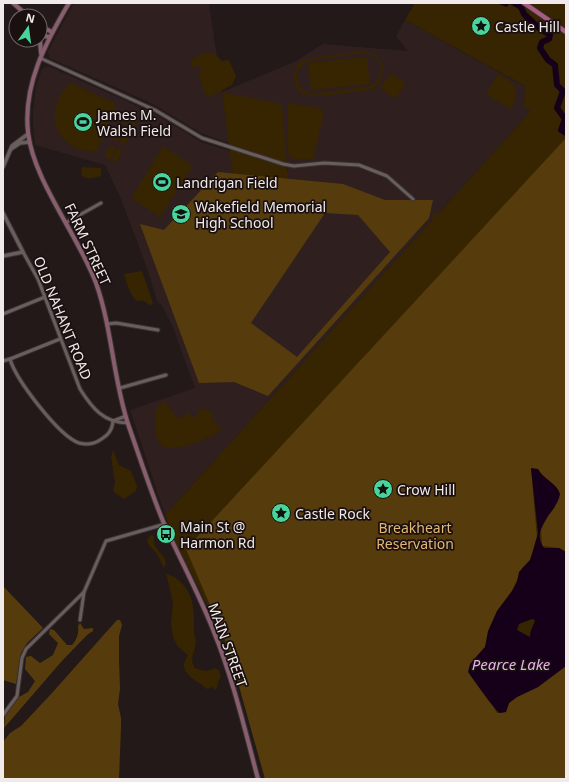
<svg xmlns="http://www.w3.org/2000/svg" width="569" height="782" font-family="'Noto Sans',sans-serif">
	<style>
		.built { fill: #2f201f }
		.green { fill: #372401; fill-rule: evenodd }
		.forest { fill: #563c0d; fill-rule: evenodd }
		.water { fill: #160019; fill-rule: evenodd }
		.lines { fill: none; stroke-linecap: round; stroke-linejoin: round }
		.river { stroke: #160019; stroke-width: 6 }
		.minor-casing { stroke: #393332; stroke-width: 5 }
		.tertiary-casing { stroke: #393332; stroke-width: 5.5 }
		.secondary-casing { stroke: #393332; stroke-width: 6 }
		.primary-casing { stroke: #393332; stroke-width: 6 }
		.minor { stroke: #695d5d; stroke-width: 3 }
		.tertiary { stroke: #695d5d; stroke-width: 3.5 }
		.secondary { stroke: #885d6e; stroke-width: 4 }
		.primary { stroke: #a85c7f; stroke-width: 4.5 }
		.labels { text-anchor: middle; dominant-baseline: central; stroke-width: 3.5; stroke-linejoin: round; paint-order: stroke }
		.poi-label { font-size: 14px; fill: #f1eaea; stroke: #19100f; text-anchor: start }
		.street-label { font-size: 14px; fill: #f1eaea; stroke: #19100f }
		.park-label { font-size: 14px; fill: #e4b873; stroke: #19100f }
		.water-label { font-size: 15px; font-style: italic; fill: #e8b1ec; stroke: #19100f }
	</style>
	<rect width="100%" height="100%" fill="#221918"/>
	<polygon class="built" points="74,3 209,3 222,92 294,62 323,44 408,51 396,36 405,20 544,97 165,515 130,410 195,388 172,325 163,307 157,301 146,265 121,199 105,165 35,145 33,126 33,110 36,87 42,69 48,66 151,112 201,142 230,151 235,191 288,171 286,161 222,93 229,143 201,133 153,104 49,58 48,51"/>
	<g class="green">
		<polygon points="415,3 519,3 566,35 566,779 309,644 229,663 214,619 176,542 165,515 433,219 432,211 437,215 531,111 524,106 525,86 405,20"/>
		<polygon points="529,3 566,3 566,28"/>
		<path d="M362 51 375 54 383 65 382 78C380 83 377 87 371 89 363 92 353 92 344 93 327 95 293 104 294 76 294 68 298 63 305 59ZM362 53 374 56 381 66 380 77 375 83 368 87 312 94C301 91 295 83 297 71L306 61Z"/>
		<path d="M214 53 222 61 229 60 236 76 232 85 209 97C202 93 205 84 199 80L201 68 199 66 192 67 191 60 202 54Z"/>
		<polygon points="367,57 370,84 311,90 308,63"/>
		<polygon points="391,73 406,84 395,99 380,88"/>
		<path d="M498 74C516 83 521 90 511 109L489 96 487 92Z"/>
		<path d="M71 83 114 103 116 109 96 152C90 151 81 151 75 147 47 133 50 101 71 83Z"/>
		<polygon points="222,92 282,104 294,255 235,191"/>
		<polygon points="287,103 320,108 324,113 313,159 292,159 288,153"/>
		<polygon points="125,110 131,113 126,124 121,122"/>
		<polygon points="133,114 138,116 133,127 128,125"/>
		<polygon points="118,128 123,130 118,142 113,139"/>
		<polygon points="125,131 130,133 125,145 120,142"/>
		<polygon points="110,145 116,148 111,159 105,157"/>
		<polygon points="163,146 193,166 160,217 131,198"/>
		<polygon points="117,148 122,151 117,162 112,160"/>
		<path d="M82 167 101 168V176C94 178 87 180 81 175Z"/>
		<path d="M142 271 153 303 150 306C142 297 142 303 136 300 130 296 126 281 124 274Z"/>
		<path d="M163 402 166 403 176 416 181 419 188 412 192 417 196 416 202 408 211 412 214 422 221 428 219 432C206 439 178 452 163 447L155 435 156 409Z"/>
		<polygon points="113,450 119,465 131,471 137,486 136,491 124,499 115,493 113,490 115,483 111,457"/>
		<path d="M151 535 154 536C154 539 154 543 155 546 159 553 170 559 164 568L157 554 148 544 147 539Z"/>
		<path d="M166 573C193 584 195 606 194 632 194 636 196 638 196 642 195 653 189 657 195 668 204 671 208 672 215 668L219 670 221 678 219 680 216 690 212 687 207 689C200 682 183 676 184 664 184 661 187 658 188 655L178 647 173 637 171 624 173 603Z"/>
	</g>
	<g class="forest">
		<path d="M566 138V552L559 548 542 546 541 530 548 515 555 507V486C546 480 541 472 531 468L537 538 530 560 522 568 512 591 497 611 485 647 475 658V681L488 697 497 713 506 712 509 703 517 697 538 687 566 666V779H265L228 647 186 549Z"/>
		<path d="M218 172 343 184 385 200H433L429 218 268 396 234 382 199 383 140 224 164 230ZM325 213 358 215 390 252 297 357 251 323Z"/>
		<polygon points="3,586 43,628 27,643 21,653 16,684 3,680"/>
		<polygon points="117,620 120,620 122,625 119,636 119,660 120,689 118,704 121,718 121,727 119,779 3,779 3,742 10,733 21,726 52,693"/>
		<path d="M80 623 84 629 93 628V631L87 635 61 662 4 728 5 716 19 697 28 692 35 681 25 669 26 657 31 656 40 663 53 655 58 643 49 634 50 629 54 630 67 645H72C77 639 79 633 78 626Z"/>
	</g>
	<g class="water">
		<path d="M496 3C505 3 518 1 524 10 527 13 527 17 531 21 522 16 519 5 509 4L507 7Z"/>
		<path d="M531 468 538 469C544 480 557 483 560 494 558 511 529 528 544 548H559L566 552V666L538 687 517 697 509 703 506 712 500 713C496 712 473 679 468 672L470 664 485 647 488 631 497 611 512 591 517 582 519 572 530 560 532 554 538 533ZM532 619 535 620C534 625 530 630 530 637L517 630 519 624Z"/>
	</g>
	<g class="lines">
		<polyline class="river" points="514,3 521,7 524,14 539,28 550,35 549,39 542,42 540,48 548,60 555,65 557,85 563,91 557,108 565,119 561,130 566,133"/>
		<g class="minor-casing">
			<g id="minor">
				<polyline points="40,58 155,110 202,138 283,164 294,166 324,163 359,165 387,176 413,199"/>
				<polyline points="67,222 101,203"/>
				<path d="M23 252 38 279 80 389C92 408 104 423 128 423"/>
				<polyline points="3,314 45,297"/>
				<polyline points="107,324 116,323 158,330"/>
				<path d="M60 339 10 359C16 380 59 436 79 443 87 445 94 444 100 440 108 435 112 431 113 421"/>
				<polyline points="3,361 10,359"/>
				<polyline points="120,388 166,375"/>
				<polyline points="113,421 126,416"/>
				<polyline points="80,620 84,592"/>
				<polyline points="3,715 17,696 22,658 26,649 84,592 106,541 165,524"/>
			</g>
		</g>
		<g class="tertiary-casing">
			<g id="tertiary">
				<polyline points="11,149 20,143 30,142"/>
				<polyline points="3,167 12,146 28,134"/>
				<polyline points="3,213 23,252 3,256"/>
			</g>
		</g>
		<g class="secondary-casing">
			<g id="secondary">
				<polyline points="13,3 28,16"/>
				<path d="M69 3C46 42 23 84 28 132 33 180 78 235 96 283 112 328 113 378 128 424 140 458 151 493 165 526 181 561 200 596 214 632 233 679 245 730 258 779"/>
				<polyline points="40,26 52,32"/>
				<polyline points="40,35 49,37"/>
				<polyline points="40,40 41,53"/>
			</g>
		</g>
		<g class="primary-casing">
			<polyline id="primary" points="524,3 566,32"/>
		</g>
		<use href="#minor" class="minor"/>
		<use href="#tertiary" class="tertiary"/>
		<use href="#secondary" class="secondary"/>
		<use href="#primary" class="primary"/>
	</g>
	<defs>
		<g id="sight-disc" transform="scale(1)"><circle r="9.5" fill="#49d49c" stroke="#19100f"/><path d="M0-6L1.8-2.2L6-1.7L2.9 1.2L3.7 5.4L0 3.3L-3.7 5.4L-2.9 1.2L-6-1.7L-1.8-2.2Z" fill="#111"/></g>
		<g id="stadium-disc" transform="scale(1)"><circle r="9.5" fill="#49d49c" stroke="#19100f"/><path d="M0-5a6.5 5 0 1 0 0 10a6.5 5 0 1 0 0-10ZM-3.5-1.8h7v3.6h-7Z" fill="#111"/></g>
		<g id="school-disc" transform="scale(1)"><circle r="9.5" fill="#49d49c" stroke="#19100f"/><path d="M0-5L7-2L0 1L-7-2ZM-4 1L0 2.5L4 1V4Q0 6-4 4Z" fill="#111"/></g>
		<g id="bus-disc" transform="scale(1)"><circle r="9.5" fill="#49d49c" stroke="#19100f"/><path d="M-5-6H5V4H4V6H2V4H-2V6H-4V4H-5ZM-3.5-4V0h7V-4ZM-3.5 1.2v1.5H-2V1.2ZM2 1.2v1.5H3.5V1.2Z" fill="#111"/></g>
	</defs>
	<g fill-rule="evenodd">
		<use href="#sight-disc" x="481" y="26"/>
		<use href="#stadium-disc" x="83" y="122"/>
		<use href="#stadium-disc" x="162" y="182"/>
		<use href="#school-disc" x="181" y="214"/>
		<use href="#sight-disc" x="383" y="489"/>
		<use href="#sight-disc" x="281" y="513"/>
		<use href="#bus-disc" x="166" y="534"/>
	</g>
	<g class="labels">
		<g class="poi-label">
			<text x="495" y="26">Castle Hill</text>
			<text x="97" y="114">James M.<tspan x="97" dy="16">Walsh Field</tspan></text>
			<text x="176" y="182">Landrigan Field</text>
			<text x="195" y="206">Wakefield Memorial<tspan x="195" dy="16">High School</tspan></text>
			<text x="397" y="489">Crow Hill</text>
			<text x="295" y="513">Castle Rock</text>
			<text x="180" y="526">Main St @<tspan x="180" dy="16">Harmon Rd</tspan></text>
		</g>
		<g class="street-label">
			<text transform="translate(88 244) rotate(65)">FARM STREET</text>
			<text transform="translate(63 318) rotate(68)">OLD NAHANT ROAD</text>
			<text transform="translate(228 645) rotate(70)">MAIN STREET</text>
		</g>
		<g class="park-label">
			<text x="415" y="527">Breakheart<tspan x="415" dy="16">Reservation</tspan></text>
		</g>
		<g class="water-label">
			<text x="511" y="664">Pearce Lake</text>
		</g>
	</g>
	<rect width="569" height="782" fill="none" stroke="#f1eaea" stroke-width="8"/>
	<g transform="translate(28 28) rotate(14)"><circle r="19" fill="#19100f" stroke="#6f6767"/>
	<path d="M0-3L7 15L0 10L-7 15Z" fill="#49d49c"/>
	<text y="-6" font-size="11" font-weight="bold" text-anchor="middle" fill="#f1eaea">N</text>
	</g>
</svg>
